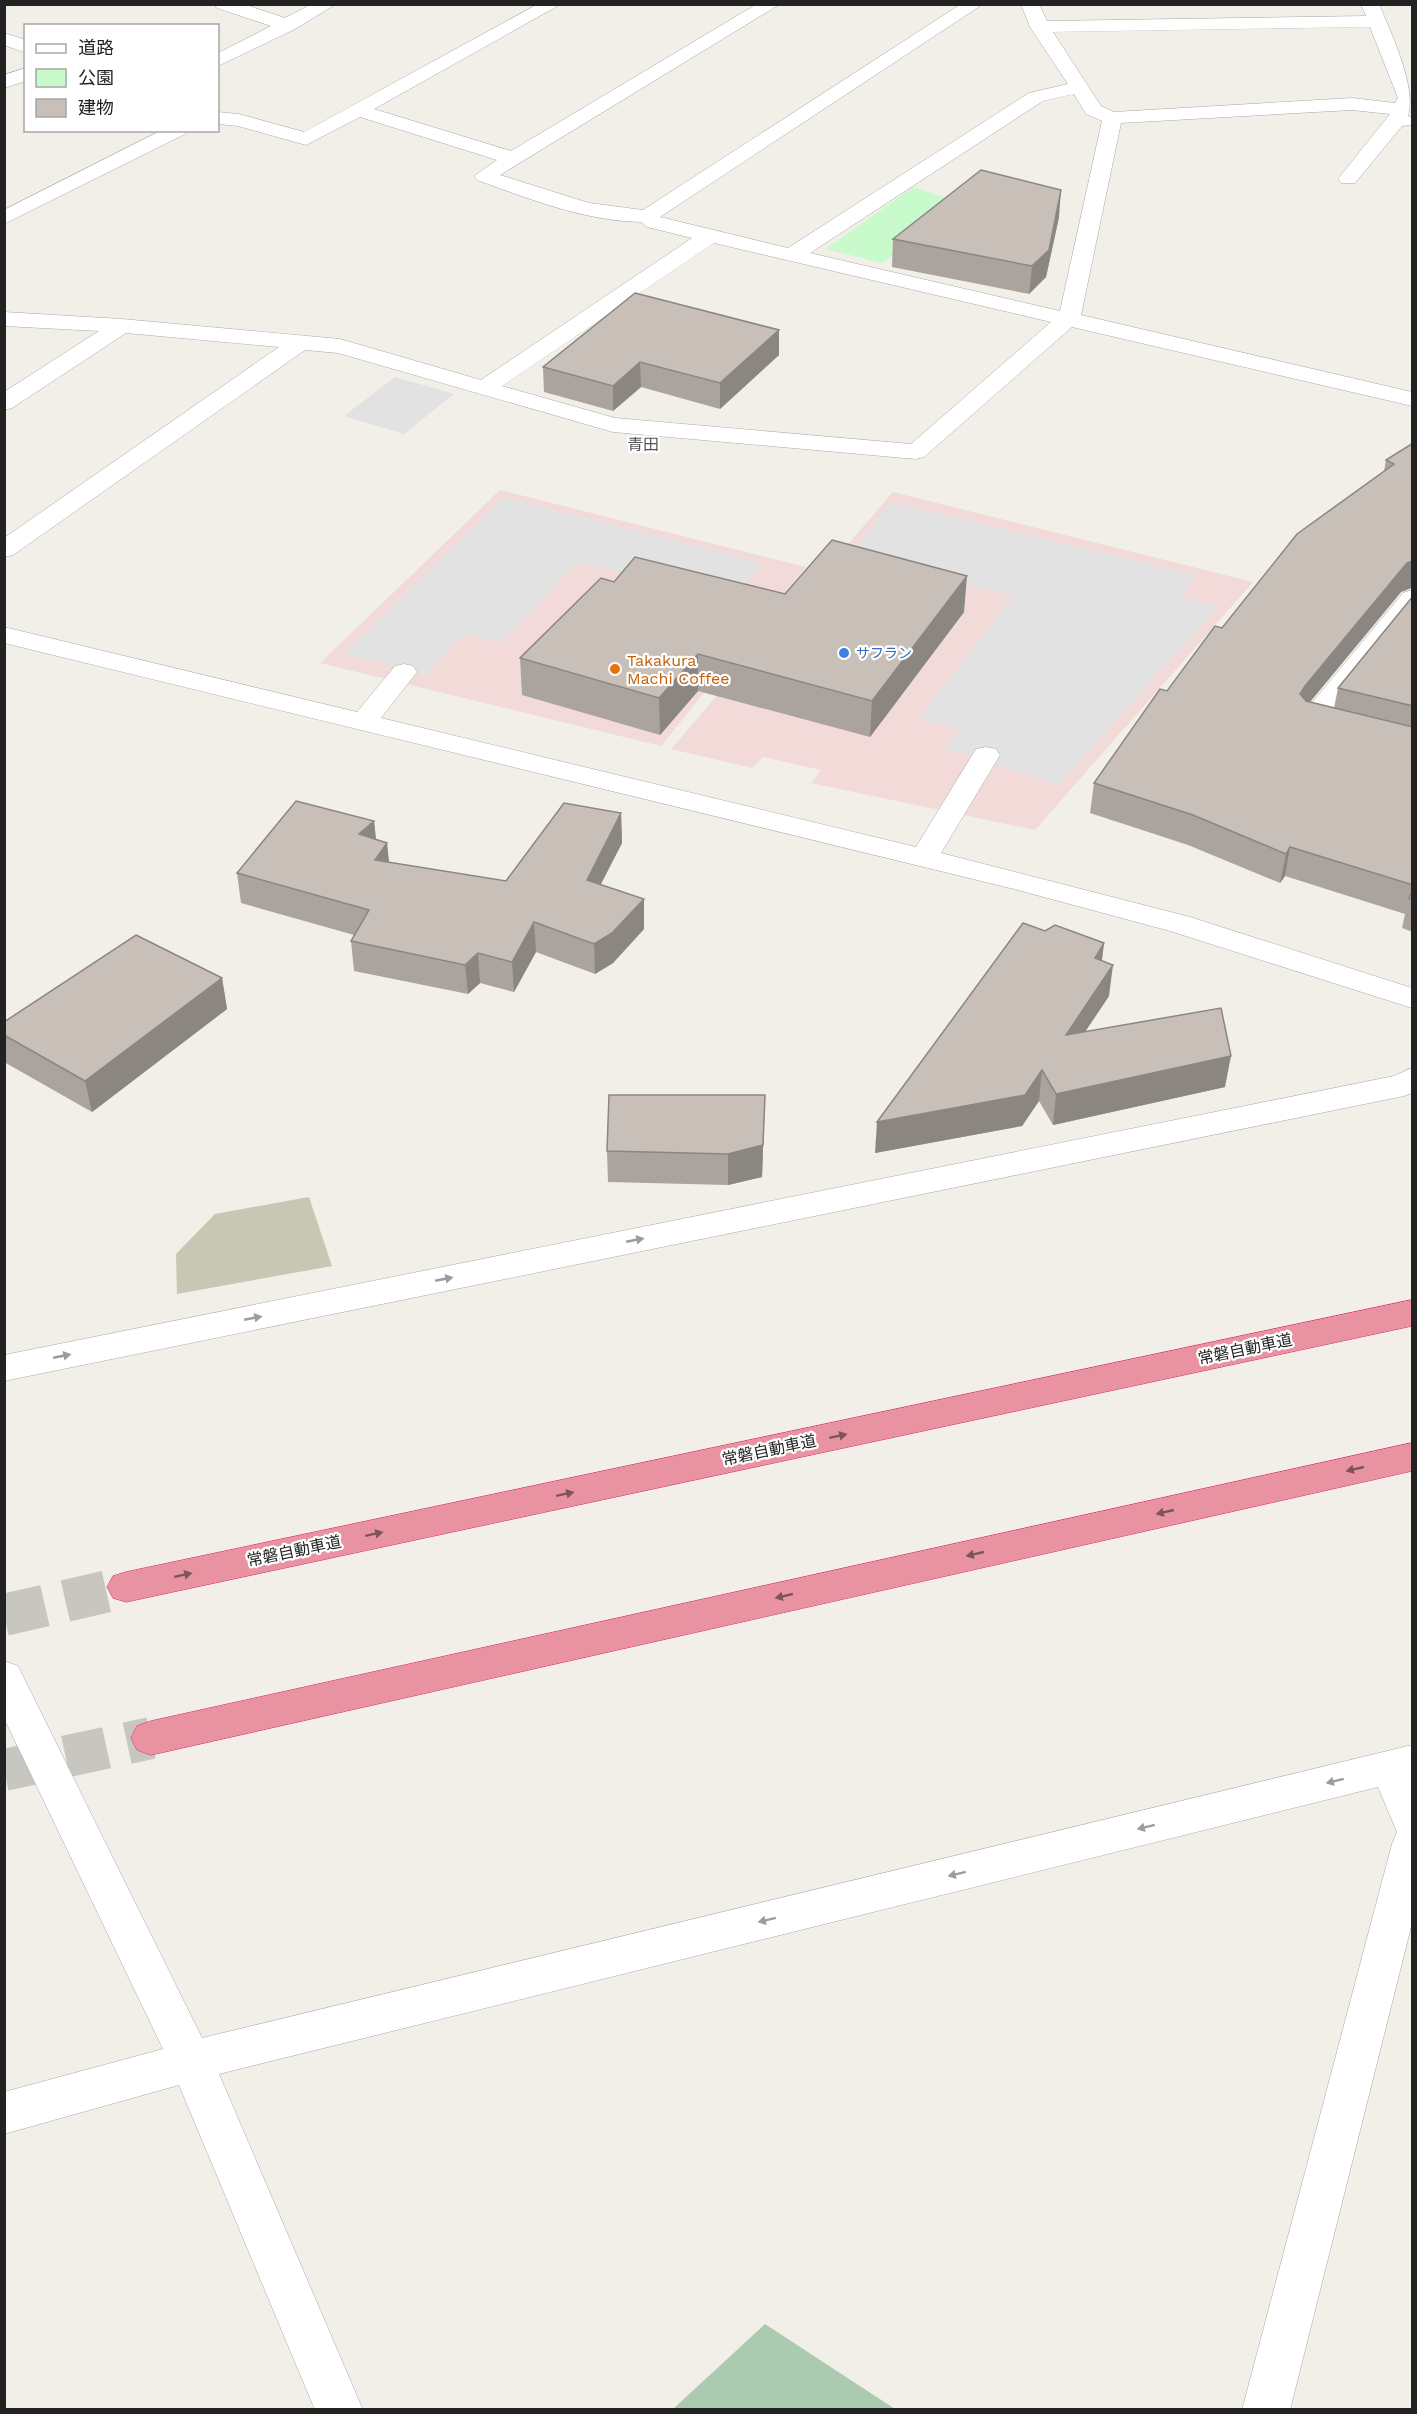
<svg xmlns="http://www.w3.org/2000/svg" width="1417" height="2414" font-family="'Work Sans','Noto Sans JP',sans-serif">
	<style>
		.commercial { fill: #f2dad9 }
		.construction { fill: #c7c7b4 }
		.cemetery { fill: #aacbaf }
		.park { fill: #c8facc }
		.parking { fill: #e2e2e2 }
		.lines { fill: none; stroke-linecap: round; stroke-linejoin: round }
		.highway-tunnel { stroke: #c8c6c1; stroke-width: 42; stroke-dasharray: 42 21; stroke-linecap: butt }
		.minor-casing { stroke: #a9a9a9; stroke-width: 1 }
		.highway-casing { stroke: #dc2a67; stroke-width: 1 }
		.minor { fill: #fff; fill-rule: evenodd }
		.highway { fill: #e892a2; fill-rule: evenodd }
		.wall { fill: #aba49e }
		.shaded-wall { fill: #8b8681 }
		.building { fill: #c7bfb8; stroke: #8b8681; stroke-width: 1.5 }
		.oneway { fill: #9c9c9c }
		.oneway2 { fill: #7b545c }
		.shop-dot { fill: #3f7fe0; stroke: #fff; stroke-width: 2 }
		.food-dot { fill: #e8710a; stroke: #fff; stroke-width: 2 }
		.labels { text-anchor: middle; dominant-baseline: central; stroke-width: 4.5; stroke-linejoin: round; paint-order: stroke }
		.far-shop-label { font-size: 14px; fill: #366cbe; stroke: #fff; text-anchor: start }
		.far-quarter-label { font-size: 16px; fill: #555; stroke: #fff }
		.food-label { font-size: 16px; fill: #c56008; stroke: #fff; text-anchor: start }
		.street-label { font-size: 16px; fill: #222; stroke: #fff }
	</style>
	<rect width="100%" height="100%" fill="#f2efe9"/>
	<g class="commercial">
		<polygon points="500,490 806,567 661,746 320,663"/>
		<polygon points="893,492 1253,582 1035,830 811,783 821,770 763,757 752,768 671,749"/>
	</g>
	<polygon class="construction" points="309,1197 332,1266 177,1294 176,1254 215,1214"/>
	<polygon class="cemetery" points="765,2324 895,2409 673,2409"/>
	<polygon class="park" points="913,187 965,204 882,263 826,249"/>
	<g class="parking">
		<polygon points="395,377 454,394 404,434 344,416"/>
		<polygon points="503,497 763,563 730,601 578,562 500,643 464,634 424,675 344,653"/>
		<polygon points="891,502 1195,575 1182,598 1219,606 1058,785 945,748 960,729 918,719 1013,596 850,555"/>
	</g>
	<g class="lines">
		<g class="highway-tunnel">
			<polyline points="4,1615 126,1587"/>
			<polyline points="4,1770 151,1738"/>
		</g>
		<g class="minor-casing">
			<g id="minor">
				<polygon points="214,4 243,4 285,18 312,4 336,4 295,29 218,66 218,53 271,26 217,8"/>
				<path d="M538 4H561L374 109 511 151 757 4H780L500 175 589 203 643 210 961 4H983L660 217 788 248 1029 93 1068 84 1030 27 1021 4H1039L1047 21 1366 16 1361 4H1379C1391 33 1417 87 1408 116L1412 118V125L1402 126 1355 183H1341L1338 179 1390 114 1352 110 1121 123 1081 315 1412 392V406L1072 327 924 457 916 459 613 432 338 353 305 350 13 555 4 557V538L279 347 126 333 12 408 4 410V392L99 331 4 326V312L122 319 340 339 481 380 692 238 647 227 641 222C585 221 529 199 477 180L474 176 497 160 360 117 306 145 238 126 218 124V112L239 114 304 132ZM1370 27 1398 98 1395 103 1352 98 1114 112 1101 106 1053 32ZM1074 94 1086 114 1102 121 1060 311 810 253 1043 101ZM714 243 1051 322 911 444 615 418 502 386Z"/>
				<polygon points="4,33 26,40 26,53 4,45"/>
				<polygon points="26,68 26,81 4,88 4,75"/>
				<polygon points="162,130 188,130 185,134 4,224 4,210"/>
				<polygon points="1412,590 1412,614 1328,718 1412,739 1412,755 1301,728 1297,722 1301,716 1403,593"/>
				<polygon points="4,627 357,712 395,666 404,664 413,666 417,672 381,718 916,847 976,749 986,747 996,749 1000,755 941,853 1190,917 1412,988 1412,1008 1170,931 1014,889 4,643"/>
				<polygon points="1412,1068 1412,1093 1404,1096 4,1381 4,1355 1394,1076"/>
				<polygon points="4,1661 18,1666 202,2038 1412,1745 1412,1923 1290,2410 1242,2410 1392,1844 1397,1832 1378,1787 219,2074 363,2410 315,2410 179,2085 4,2134 4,2092 163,2049 4,1718"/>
			</g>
		</g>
		<g class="highway-casing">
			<g id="highway">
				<polygon points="1412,1300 1412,1326 126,1602 113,1598 107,1587 113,1576 126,1572"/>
				<polygon points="1412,1443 1412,1471 151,1755 137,1750 131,1738 137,1726 151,1721"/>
			</g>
		</g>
		<use href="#minor" class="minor"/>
		<use href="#highway" class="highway"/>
	</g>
	<g class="wall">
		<polygon points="1059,217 1046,277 1029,294 892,267 893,239"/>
		<polygon points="779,330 779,355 720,409 641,387 613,411 544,392 543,367"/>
		<polygon points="1413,443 1413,589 1411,588 1401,592 1310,702 1334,708 1338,688 1413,596 1413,932 1402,928 1405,914 1285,876 1280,883 1188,845 1090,813 1094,783 1167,691 1222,628 1384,471 1386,460"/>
		<polygon points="614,582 785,594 964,612 870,737 698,691 660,735 522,695 520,658"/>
		<polygon points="621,813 622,843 601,884 644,929 613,963 595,974 536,952 514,992 480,983 468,994 354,971 351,941 354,935 241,903 237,873 374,821 376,839 387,843 389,863 506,881"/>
		<polygon points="1045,931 1104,943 1102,960 1109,996 1085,1032 1225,1087 1053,1125 1039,1101 1022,1126 875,1153"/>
		<polygon points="222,978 227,1009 92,1112 4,1062 4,1022"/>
		<polygon points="765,1095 762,1177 728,1185 608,1182 607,1151"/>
	</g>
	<g class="shaded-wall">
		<polygon points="1061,190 1059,217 1046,277 1029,294 1032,266"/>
		<polygon points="779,330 779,355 720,409 720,383"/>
		<polygon points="640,362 641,387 613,411 613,386"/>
		<polygon points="1413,561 1413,582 1411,588 1401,592 1299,715 1300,694 1305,686 1407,563"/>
		<polygon points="967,576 964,612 870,737 872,701"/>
		<polygon points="698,654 698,691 660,735 659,698"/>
		<polygon points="621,813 622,843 588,909 587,880"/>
		<polygon points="374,821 377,850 359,834"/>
		<polygon points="387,843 390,873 375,860"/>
		<polygon points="1290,847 1285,876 1280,883 1286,854"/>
		<polygon points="644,899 644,929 613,963 595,974 594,944"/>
		<polygon points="534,922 536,952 514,992 512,962"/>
		<polygon points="1104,943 1100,974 1095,958"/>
		<polygon points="478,953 480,983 468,994 465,965"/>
		<polygon points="1113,965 1109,996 1062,1066 1066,1035"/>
		<polygon points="222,978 227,1009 92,1112 85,1081"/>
		<polygon points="1231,1056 1225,1087 1053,1125 1056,1094"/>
		<polygon points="1042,1070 1039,1101 1022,1126 875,1153 877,1122"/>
		<polygon points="765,1095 762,1177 728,1185 728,1154"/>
	</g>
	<g class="building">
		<polygon points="981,170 1061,190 1049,250 1032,266 893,239"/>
		<polygon points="635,293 779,330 720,383 640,362 613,386 543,367"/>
		<polygon points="1413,443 1413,561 1407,563 1305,686 1300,694 1306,701 1413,727 1413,885 1290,847 1286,854 1193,815 1094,783 1160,689 1167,691 1215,626 1222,628 1297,534 1394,464 1386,460"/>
		<polygon points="832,540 967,576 872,701 698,654 659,698 520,658 601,578 614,582 635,557 785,594"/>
		<polygon points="1413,596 1413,706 1338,688"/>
		<polygon points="296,801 374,821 359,834 387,843 375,860 506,881 564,803 621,813 587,880 644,899 612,933 594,944 534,922 512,962 478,953 465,965 351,941 369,910 237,873"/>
		<polygon points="1413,891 1413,900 1409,898"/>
		<polygon points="1023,923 1045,931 1055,925 1104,943 1095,958 1113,965 1066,1035 1221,1008 1231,1056 1056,1094 1042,1070 1025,1095 877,1122"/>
		<polygon points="136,935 222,978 85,1081 4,1035 4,1022"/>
		<polygon points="609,1095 765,1095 763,1145 728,1154 607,1151"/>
	</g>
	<defs><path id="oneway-solid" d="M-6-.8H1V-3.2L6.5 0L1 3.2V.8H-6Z" transform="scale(1.5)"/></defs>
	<g class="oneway">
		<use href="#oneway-solid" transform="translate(635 1240) rotate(-11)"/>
		<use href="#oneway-solid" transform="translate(444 1279) rotate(-11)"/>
		<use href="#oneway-solid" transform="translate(253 1318) rotate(-11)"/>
		<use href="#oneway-solid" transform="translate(62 1356) rotate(-11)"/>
		<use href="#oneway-solid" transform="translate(1335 1781) rotate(166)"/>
		<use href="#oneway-solid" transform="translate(1146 1827) rotate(166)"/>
		<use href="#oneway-solid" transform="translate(957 1874) rotate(166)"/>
		<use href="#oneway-solid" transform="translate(767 1920) rotate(166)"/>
	</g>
	<g class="oneway2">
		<use href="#oneway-solid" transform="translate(838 1436) rotate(-12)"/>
		<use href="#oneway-solid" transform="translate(1355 1469) rotate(167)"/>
		<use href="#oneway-solid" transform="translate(565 1494) rotate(-12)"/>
		<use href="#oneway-solid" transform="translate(1165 1512) rotate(167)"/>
		<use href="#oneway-solid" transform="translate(374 1534) rotate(-12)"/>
		<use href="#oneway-solid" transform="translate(975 1554) rotate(167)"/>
		<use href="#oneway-solid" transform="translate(183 1575) rotate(-12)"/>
		<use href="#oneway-solid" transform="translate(784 1596) rotate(167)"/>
	</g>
	<circle class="shop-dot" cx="844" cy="653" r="6"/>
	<circle class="food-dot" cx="615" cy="669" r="6"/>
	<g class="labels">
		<g class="far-shop-label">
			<text x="856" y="653">サフラン</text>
		</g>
		<g class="far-quarter-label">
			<text x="643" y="444">青田</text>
		</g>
		<g class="food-label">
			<text x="627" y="660">Takakura<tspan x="627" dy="18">Machi Coffee</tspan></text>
		</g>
		<g class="street-label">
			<text transform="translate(1245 1349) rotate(-12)">常磐自動車道</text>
			<text transform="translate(769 1450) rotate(-12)">常磐自動車道</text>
			<text transform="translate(294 1551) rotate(-12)">常磐自動車道</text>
		</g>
	</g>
	<rect width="1417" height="2414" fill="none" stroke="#222222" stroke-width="12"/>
	<rect x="24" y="24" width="195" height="108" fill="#ffffff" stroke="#a7a7a7" stroke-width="1.5"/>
	<rect x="36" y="44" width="30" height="9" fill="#ffffff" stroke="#a7a7a7" stroke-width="1.5"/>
	<text x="78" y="54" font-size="18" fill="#222222">道路</text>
	<rect x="36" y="69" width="30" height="18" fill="#c8facc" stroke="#a7a7a7" stroke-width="1.5"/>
	<text x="78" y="84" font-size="18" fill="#222222">公園</text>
	<rect x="36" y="99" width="30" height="18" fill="#c7bfb8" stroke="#a7a7a7" stroke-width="1.5"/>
	<text x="78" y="114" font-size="18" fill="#222222">建物</text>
</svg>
